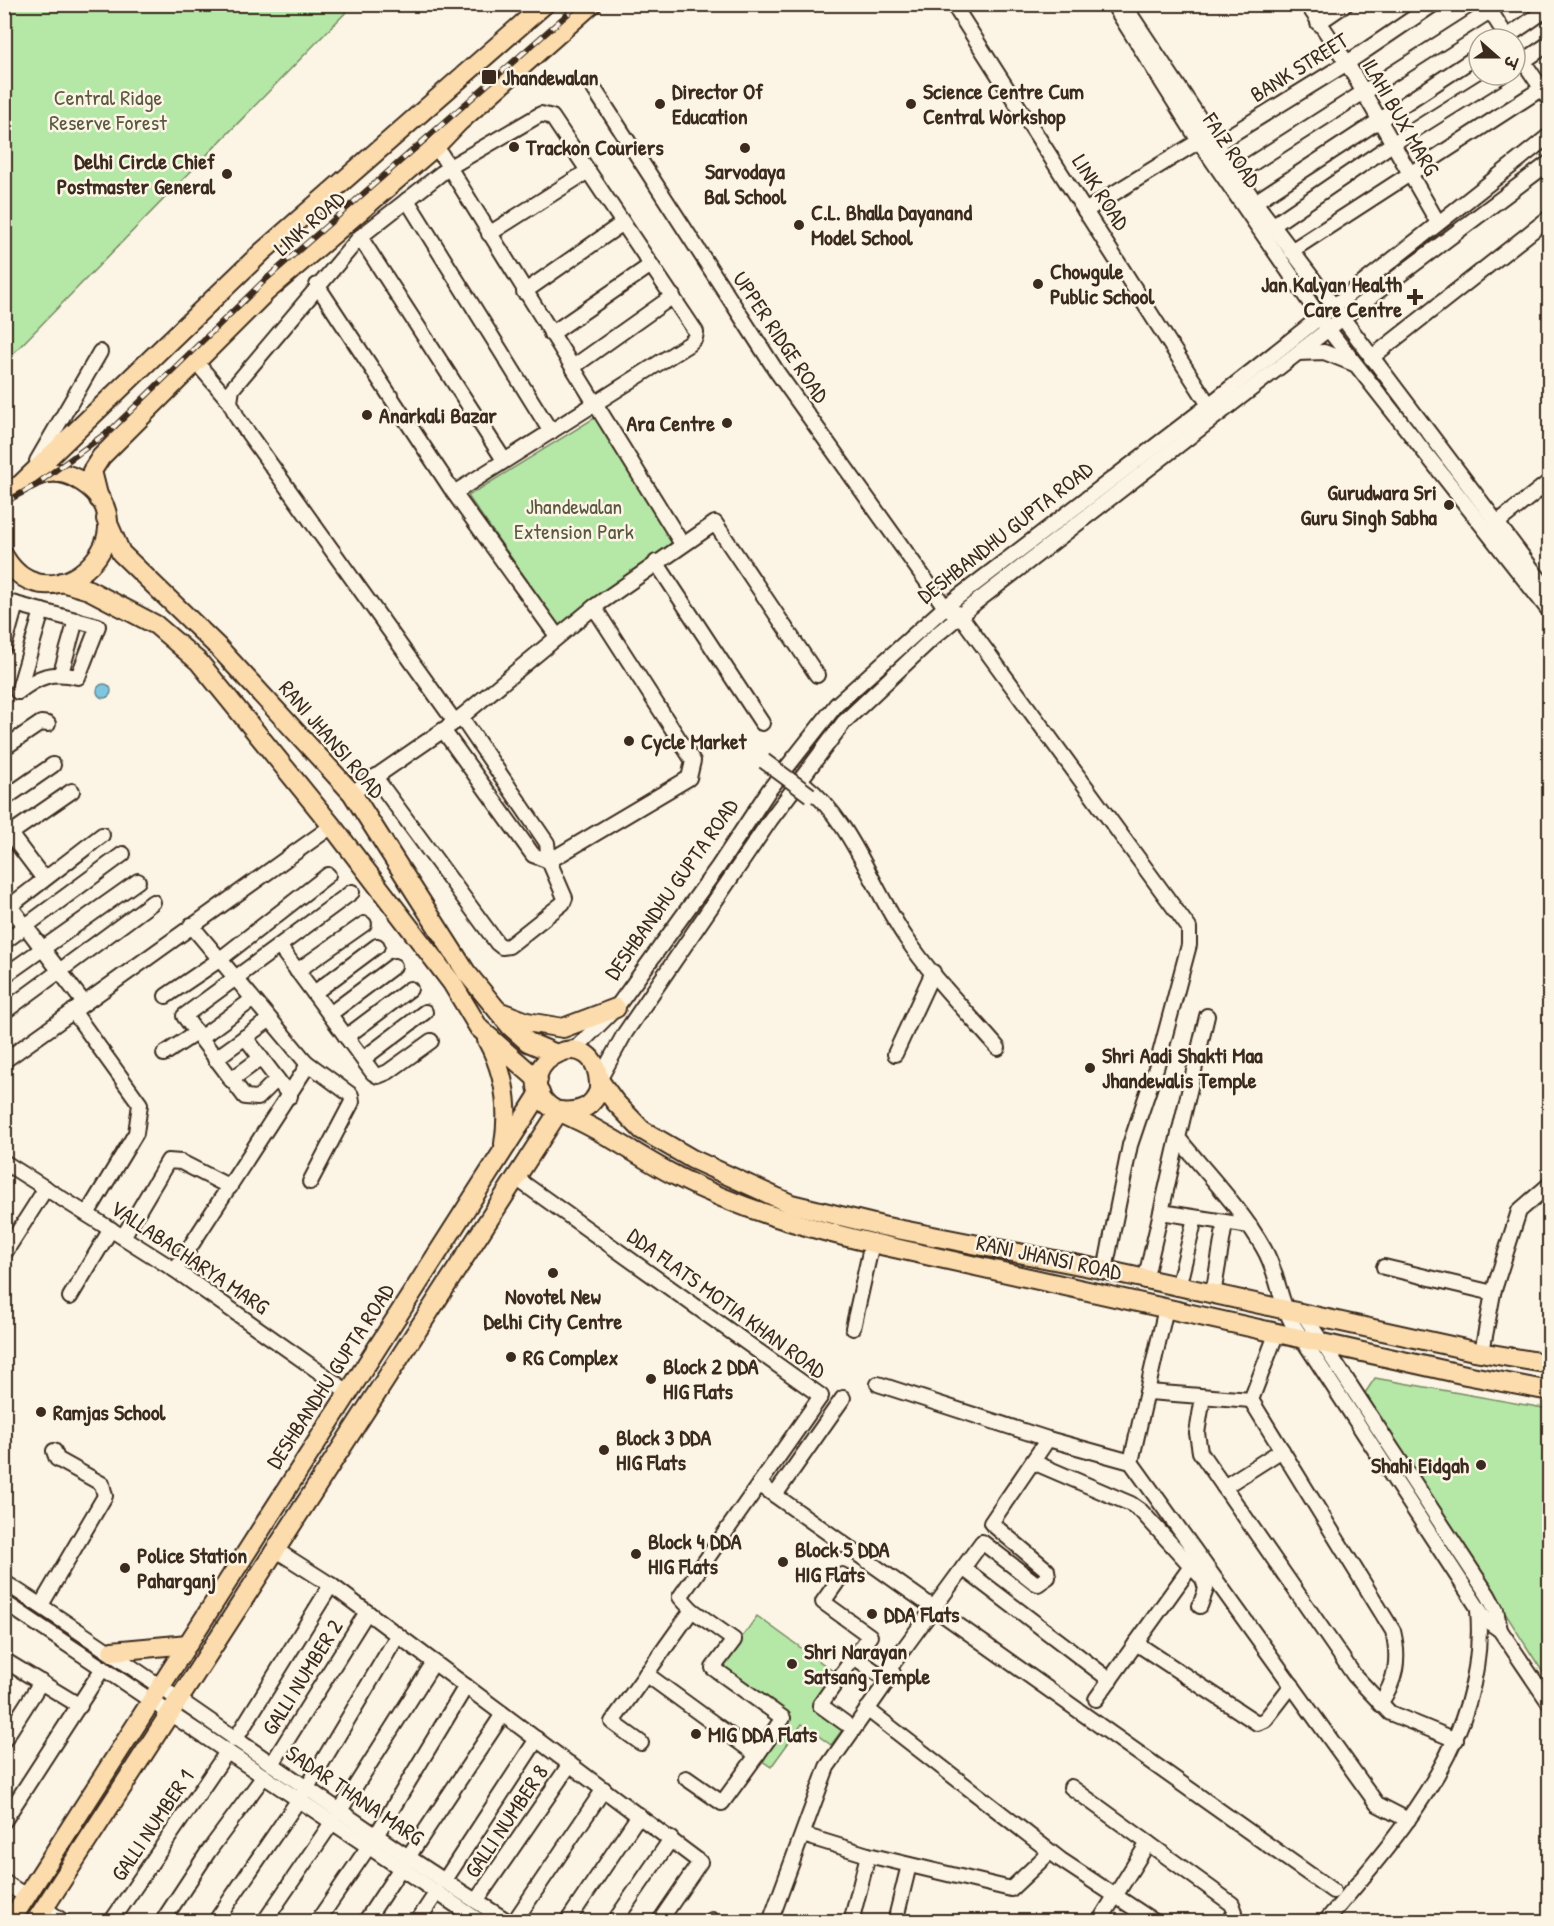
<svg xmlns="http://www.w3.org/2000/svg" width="1554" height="1926" font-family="'Patrick Hand','Playpen Sans Deva',sans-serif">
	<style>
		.green { fill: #b5e7a7; stroke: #788862; stroke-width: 1.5 }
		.water { fill: #7fc7e0; stroke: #648892; stroke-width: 1.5 }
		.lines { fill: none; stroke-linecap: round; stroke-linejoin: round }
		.minor-casing { stroke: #3b2a1e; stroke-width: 18 }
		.major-casing { stroke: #3b2a1e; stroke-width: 22 }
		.minor { stroke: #fcf5e5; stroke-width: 14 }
		.major { stroke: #fcdcac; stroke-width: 18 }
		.rail-casing { stroke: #3b2a1e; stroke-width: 6 }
		.rail { stroke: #fcf5e5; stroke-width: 4; stroke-dasharray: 11; stroke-linecap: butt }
		.minor-bridge-casing { stroke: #3b2a1e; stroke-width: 18; stroke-linecap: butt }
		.minor-bridge { stroke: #fcf5e5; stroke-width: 14 }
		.poi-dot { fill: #3b2a1e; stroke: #fcf5e5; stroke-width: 2 }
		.labels { text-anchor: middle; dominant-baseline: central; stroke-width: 5; stroke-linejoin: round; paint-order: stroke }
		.street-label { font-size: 22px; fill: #3b2a1e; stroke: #fcf5e5 }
		.poi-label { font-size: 22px; font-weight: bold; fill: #3b2a1e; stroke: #fcf5e5; text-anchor: start }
		.park-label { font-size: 22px; fill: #5a5940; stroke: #fcf5e5 }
	</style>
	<rect width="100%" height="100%" fill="#fcf5e5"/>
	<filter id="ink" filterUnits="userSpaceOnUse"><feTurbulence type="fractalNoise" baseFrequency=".0167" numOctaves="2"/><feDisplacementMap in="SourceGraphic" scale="12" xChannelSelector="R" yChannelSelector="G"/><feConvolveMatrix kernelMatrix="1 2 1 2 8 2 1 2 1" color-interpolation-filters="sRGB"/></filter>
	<g filter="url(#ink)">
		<g class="green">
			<polygon points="5,4 353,5 5,362 4,5"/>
			<polygon points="596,417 674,541 559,626 468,496"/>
			<polygon points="1375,1378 1549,1409 1549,1682 1365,1393"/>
			<polygon points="757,1616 837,1674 813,1708 843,1729 831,1745 802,1724 771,1767 758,1758 788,1716 720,1668"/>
		</g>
		<circle class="water" cx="104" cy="691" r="7"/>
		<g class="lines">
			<g class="minor-casing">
				<g id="minor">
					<polyline points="953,4 1209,405"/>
					<polyline points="1113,4 1199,141 1328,329 1550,612"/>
					<polyline points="1307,4 1347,63 1437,221"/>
					<polyline points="1486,4 1508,39"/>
					<polyline points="1130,14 1255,202 1550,593"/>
					<polyline points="1318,23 1346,4"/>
					<polyline points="1504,39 1550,7"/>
					<polyline points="1515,49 1550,101"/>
					<polyline points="1515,67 1550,43"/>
					<polyline points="591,84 777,372 945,607 960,615 1189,928 1189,945 1157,1065 1130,1145 1105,1270"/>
					<polyline points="1216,144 1347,63 1434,4"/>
					<polyline points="436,146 682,544"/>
					<polyline points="1236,174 1490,11"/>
					<polyline points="407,200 551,432"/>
					<polyline points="1255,202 1479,55"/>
					<polyline points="1085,211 1199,141"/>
					<polyline points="1272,226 1392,144 1502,75"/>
					<polyline points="489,234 588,171"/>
					<polyline points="360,237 504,460"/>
					<polyline points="1291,251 1550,83"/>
					<polyline points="317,285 454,493 689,344 695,338 696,332 552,117 541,114 448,168 360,237 232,389 230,402 238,419 455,722"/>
					<polyline points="524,292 623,223"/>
					<polyline points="551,334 651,265"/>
					<polyline points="1298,353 1324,352 1354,364"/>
					<polyline points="1371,358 1550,217"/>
					<polyline points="196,362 230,402"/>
					<polyline points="573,367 673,296"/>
					<polyline points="37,461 100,352"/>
					<polyline points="454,493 557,636"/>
					<polyline points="1497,523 1550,481"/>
					<polyline points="656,562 762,723"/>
					<path d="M4 601 98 626 78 677C52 671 39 676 18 692"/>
					<polyline points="4,647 16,604"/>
					<polyline points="61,673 76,620"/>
					<polyline points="18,692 42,611"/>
					<polyline points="443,730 533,855 549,861"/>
					<polyline points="4,748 41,723 48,724"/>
					<polyline points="375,777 497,943 502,947 509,946 563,903 565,898 549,861 547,843 461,717"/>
					<path d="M803 783C853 822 871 887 906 938 932 977 967 1012 998 1048"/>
					<polyline points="352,793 455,722 594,607 715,523 817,675"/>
					<polyline points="4,799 53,765"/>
					<polyline points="10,834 44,879"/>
					<polyline points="4,838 72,791"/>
					<polyline points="549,861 689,778 693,761 594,607"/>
					<polyline points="4,942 123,854"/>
					<polyline points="279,946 373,1073 378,1076 388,1072 431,1041"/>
					<polyline points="297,971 364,924"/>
					<polyline points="4,976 138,881"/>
					<polyline points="314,993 377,946"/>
					<polyline points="166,996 219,960 328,875"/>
					<polyline points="84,1003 10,906 102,835"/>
					<polyline points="73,1011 140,1104 136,1133 87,1214"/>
					<polyline points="4,1012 153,902"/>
					<polyline points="330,1014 394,966"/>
					<path d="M1207 1016 1178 1138C1207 1174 1242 1209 1264 1249 1278 1273 1279 1300 1292 1323L1486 1620 1500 1630 1550 1704"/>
					<polyline points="245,1037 290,1096"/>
					<polyline points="346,1037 410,989"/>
					<polyline points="200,1038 252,1000"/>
					<polyline points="574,1050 616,1008 718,867 769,790 836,705 945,607 1209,405 1550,135"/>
					<polyline points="164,1054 196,1033"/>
					<polyline points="895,1054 933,972"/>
					<polyline points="215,1059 269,1020"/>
					<polyline points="363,1059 425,1012"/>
					<polyline points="4,1061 332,826"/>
					<polyline points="306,1062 351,1095 352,1102 310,1182"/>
					<polyline points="277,1079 258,1098 245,1097 184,1016 352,892"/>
					<polyline points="231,1080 261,1058"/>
					<polyline points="599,1080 625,1033 771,819 844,722 935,636 975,603 1344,317 1550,162"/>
					<polyline points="4,1162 175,1270 348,1392"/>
					<polyline points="516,1178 821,1396 680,1597 692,1610 612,1722 641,1743"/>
					<polyline points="1161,1212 1178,1138"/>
					<polyline points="123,1237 168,1161 181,1162 230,1187"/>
					<polyline points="4,1254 46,1188"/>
					<polyline points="1384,1267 1493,1293"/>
					<polyline points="175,1270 306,1068 306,1062 191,925"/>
					<polyline points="1145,1281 1161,1212 1250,1226"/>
					<polyline points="1178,1288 1195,1218"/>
					<polyline points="1213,1295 1225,1223"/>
					<polyline points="70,1297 111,1229"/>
					<polyline points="1304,1315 1488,1595 1496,1610 1500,1630"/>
					<polyline points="853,1328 872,1243"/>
					<polyline points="1482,1352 1493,1293 1519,1211 1550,1184"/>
					<polyline points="878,1384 1048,1439 1131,1462 1377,1804 1408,1820"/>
					<polyline points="1149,1392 1251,1400"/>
					<polyline points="1203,1397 1197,1433 1200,1452 1354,1675 1390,1713 1456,1740"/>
					<path d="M1251 1400 1393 1631C1400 1660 1396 1680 1380 1704"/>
					<polyline points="1251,1400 1277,1332"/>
					<polyline points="1033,1462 1131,1504 1141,1511 1203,1579 1206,1589 1200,1606"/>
					<polyline points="1131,1462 1166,1308"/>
					<polyline points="759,1484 1333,1891"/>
					<polyline points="1224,1487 1282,1450"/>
					<polyline points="775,1495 843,1398"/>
					<polyline points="276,1550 331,1585 700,1862 659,1922"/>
					<polyline points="963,1568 1110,1680"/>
					<polyline points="842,1575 823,1602 870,1636 854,1657"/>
					<path d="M4 1582C175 1692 337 1815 509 1922"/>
					<polyline points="4,1602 481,1922"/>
					<polyline points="41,1605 105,1496 102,1484 57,1459 54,1451"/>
					<polyline points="692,1610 734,1640 713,1668 783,1718 757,1755"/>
					<polyline points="1136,1643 1257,1723 1265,1720 1292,1685"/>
					<polyline points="4,1660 80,1706"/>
					<polyline points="646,1674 757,1755 722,1803 686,1778"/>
					<polyline points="1096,1699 1192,1565"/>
					<polyline points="867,1709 1061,1860 1155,1922"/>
					<polyline points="845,1723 820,1705 854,1657 883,1677 982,1542 1034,1582 1038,1584 1048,1577 1047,1570 991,1523 1048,1439"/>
					<polyline points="4,1740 41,1682"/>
					<polyline points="235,1740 331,1585"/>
					<polyline points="272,1764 367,1612"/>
					<polyline points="1071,1787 1232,1904 1235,1912 1229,1922"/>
					<polyline points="341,1809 434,1662"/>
					<polyline points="4,1821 103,1668"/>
					<polyline points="377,1834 466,1686"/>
					<polyline points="803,1835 868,1855 1011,1889 1050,1852"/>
					<polyline points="445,1880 537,1739"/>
					<polyline points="4,1882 26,1896"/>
					<polyline points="476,1901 570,1764"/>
					<polyline points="44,1908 64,1922"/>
					<polyline points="111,1922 227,1752"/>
					<polyline points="162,1922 208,1852 264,1776"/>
					<polyline points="215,1922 308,1786 398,1635"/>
					<polyline points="264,1922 333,1821"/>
					<polyline points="317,1922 369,1846"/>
					<polyline points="365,1922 503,1714"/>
					<polyline points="417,1922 437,1892"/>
					<polyline points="514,1922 604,1789"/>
					<polyline points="567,1922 639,1815"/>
					<polyline points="614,1922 671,1839"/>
					<polyline points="711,1922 712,1920"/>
					<polyline points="770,1922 827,1767 893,1673"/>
					<polyline points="851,1922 868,1855"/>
					<polyline points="895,1922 909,1865"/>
					<polyline points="1099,1922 1148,1843"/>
					<path d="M1325 1922C1401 1833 1489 1735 1478 1610"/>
				</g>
			</g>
			<g class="major-casing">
				<g id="major">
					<polyline points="4,492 20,485 262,252 545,4"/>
					<polyline points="99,499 92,471 101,457 266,292 436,146 459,122 592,4"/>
					<polyline points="106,519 121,553 218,647 352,793 466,972 511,1027 528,1042 554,1053"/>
					<path d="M4 556C51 636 162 526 77 479 61 470 44 471 29 480"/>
					<polyline points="62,582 89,590 156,625 199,662 332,826 452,983 479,1028 538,1080"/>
					<polyline points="498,1011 527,1022 563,1028 616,1008"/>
					<path d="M487 1040C505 1073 510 1107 504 1144"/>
					<polyline points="599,1080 615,1102 642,1130 692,1159 791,1204 882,1226 1105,1270 1474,1351 1550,1364"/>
					<path d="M559 1111C577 1113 592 1109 599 1090 601 1014 506 1063 547 1104 554 1111 566 1114 575 1119 611 1135 643 1160 678 1177 740 1209 804 1227 872 1243L1466 1375 1550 1391"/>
					<polyline points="112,1651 188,1644"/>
					<polyline points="10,1922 540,1093"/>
					<polyline points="35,1922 559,1111"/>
				</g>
			</g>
			<use href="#minor" class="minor"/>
			<use href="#major" class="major"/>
			<g class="rail-casing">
				<polyline id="rail" points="4,503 34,486 113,428 265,280 579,4"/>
			</g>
			<use href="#rail" class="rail"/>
			<g class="minor-bridge-casing">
				<polyline id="minor-bridge" points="764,761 810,795"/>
			</g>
			<use href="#minor-bridge" class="minor-bridge"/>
		</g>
	</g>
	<g class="poi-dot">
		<rect x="481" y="69" width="16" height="16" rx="3"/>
		<circle cx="660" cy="104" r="6"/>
		<circle cx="911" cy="104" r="6"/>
		<circle cx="514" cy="147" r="6"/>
		<circle cx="745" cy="148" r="6"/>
		<circle cx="227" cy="174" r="6"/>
		<circle cx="799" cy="225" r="6"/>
		<circle cx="1038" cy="284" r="6"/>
		<path d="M1412 288h6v6h6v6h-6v6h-6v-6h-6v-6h6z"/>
		<circle cx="367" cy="415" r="6"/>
		<circle cx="727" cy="423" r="6"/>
		<circle cx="1449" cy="505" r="6"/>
		<circle cx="629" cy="741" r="6"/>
		<circle cx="1090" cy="1068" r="6"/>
		<circle cx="553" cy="1273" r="6"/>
		<circle cx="511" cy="1357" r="6"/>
		<circle cx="651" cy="1379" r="6"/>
		<circle cx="41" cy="1412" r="6"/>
		<circle cx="604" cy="1450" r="6"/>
		<circle cx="1481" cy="1465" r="6"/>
		<circle cx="636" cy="1554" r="6"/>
		<circle cx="783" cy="1562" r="6"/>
		<circle cx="125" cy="1568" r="6"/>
		<circle cx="872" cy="1614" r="6"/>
		<circle cx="792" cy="1664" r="6"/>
		<circle cx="696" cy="1734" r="6"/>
	</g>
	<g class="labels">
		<g class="street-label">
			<text transform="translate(1299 67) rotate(-32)">BANK STREET</text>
			<text transform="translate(1401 117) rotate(60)">ILAHI BUX MARG</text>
			<text transform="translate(1232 150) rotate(56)">FAIZ ROAD</text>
			<text transform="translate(1101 192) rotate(57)">LINK ROAD</text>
			<text transform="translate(309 223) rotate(-41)">LINK ROAD</text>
			<text transform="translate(781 337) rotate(56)">UPPER RIDGE ROAD</text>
			<text transform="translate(1005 532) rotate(-38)">DESHBANDHU GUPTA ROAD</text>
			<text transform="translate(332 739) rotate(49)">RANI JHANSI ROAD</text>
			<text transform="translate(671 889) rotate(-55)">DESHBANDHU GUPTA ROAD</text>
			<text transform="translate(190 1257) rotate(34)">VALLABACHARYA MARG</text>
			<text transform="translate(1049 1257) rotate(12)">RANI JHANSI ROAD</text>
			<text transform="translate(727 1303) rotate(36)">DDA FLATS MOTIA KHAN ROAD</text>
			<text transform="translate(330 1376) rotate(-57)">DESHBANDHU GUPTA ROAD</text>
			<text transform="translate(302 1677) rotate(-58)">GALLI NUMBER 2</text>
			<text transform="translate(355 1795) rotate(34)">SADAR THANA MARG</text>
			<text transform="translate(506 1821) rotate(-56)">GALLI NUMBER 8</text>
			<text transform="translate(152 1825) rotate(-56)">GALLI NUMBER 1</text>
		</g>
		<g class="poi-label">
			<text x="502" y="77">Jhandewalan</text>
			<text x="672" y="91">Director Of<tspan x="672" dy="25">Education</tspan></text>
			<text x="923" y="91">Science Centre Cum<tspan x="923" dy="25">Central Workshop</tspan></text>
			<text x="526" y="147">Trackon Couriers</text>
			<text x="215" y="161" text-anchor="end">Delhi Circle Chief<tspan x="215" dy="25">Postmaster General</tspan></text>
			<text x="745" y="171" text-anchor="middle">Sarvodaya<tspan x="745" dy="25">Bal School</tspan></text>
			<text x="811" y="212">C.L. Bhalla Dayanand<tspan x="811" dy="25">Model School</tspan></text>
			<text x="1050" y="271">Chowgule<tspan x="1050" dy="25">Public School</tspan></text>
			<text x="1402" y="284" text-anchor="end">Jan Kalyan Health<tspan x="1402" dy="25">Care Centre</tspan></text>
			<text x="379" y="415">Anarkali Bazar</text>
			<text x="715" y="423" text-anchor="end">Ara Centre</text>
			<text x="1437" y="492" text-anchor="end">Gurudwara Sri<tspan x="1437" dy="25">Guru Singh Sabha</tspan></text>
			<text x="641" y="741">Cycle Market</text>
			<text x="1102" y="1055">Shri Aadi Shakti Maa<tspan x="1102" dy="25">Jhandewalis Temple</tspan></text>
			<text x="553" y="1296" text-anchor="middle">Novotel New<tspan x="553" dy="25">Delhi City Centre</tspan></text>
			<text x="523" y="1357">RG Complex</text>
			<text x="663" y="1366">Block 2 DDA<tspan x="663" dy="25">HIG Flats</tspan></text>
			<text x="53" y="1412">Ramjas School</text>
			<text x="616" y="1437">Block 3 DDA<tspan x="616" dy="25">HIG Flats</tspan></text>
			<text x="1469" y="1465" text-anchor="end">Shahi Eidgah</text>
			<text x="648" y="1541">Block 4 DDA<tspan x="648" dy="25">HIG Flats</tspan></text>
			<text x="795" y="1549">Block 5 DDA<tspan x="795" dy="25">HIG Flats</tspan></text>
			<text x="137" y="1555">Police Station<tspan x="137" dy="25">Paharganj</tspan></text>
			<text x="884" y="1614">DDA Flats</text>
			<text x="804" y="1651">Shri Narayan<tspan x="804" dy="25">Satsang Temple</tspan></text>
			<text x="708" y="1734">MIG DDA Flats</text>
		</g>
		<g class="park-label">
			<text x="108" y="97">Central Ridge<tspan x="108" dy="25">Reserve Forest</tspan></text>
			<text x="574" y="506">Jhandewalan<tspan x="574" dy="25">Extension Park</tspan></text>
		</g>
	</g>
	<rect width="1554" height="1926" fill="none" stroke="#fcf5e5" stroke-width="24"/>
	<rect x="12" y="12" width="1530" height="1902" fill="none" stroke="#3b2a1e" stroke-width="2" filter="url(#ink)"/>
	<g transform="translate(1497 57) rotate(111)"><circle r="28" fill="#fcf5e5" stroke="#afa495" stroke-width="1.5"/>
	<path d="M0-4.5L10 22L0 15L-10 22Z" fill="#3b2a1e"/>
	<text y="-9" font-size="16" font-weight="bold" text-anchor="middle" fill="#3b2a1e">उ</text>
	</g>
</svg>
